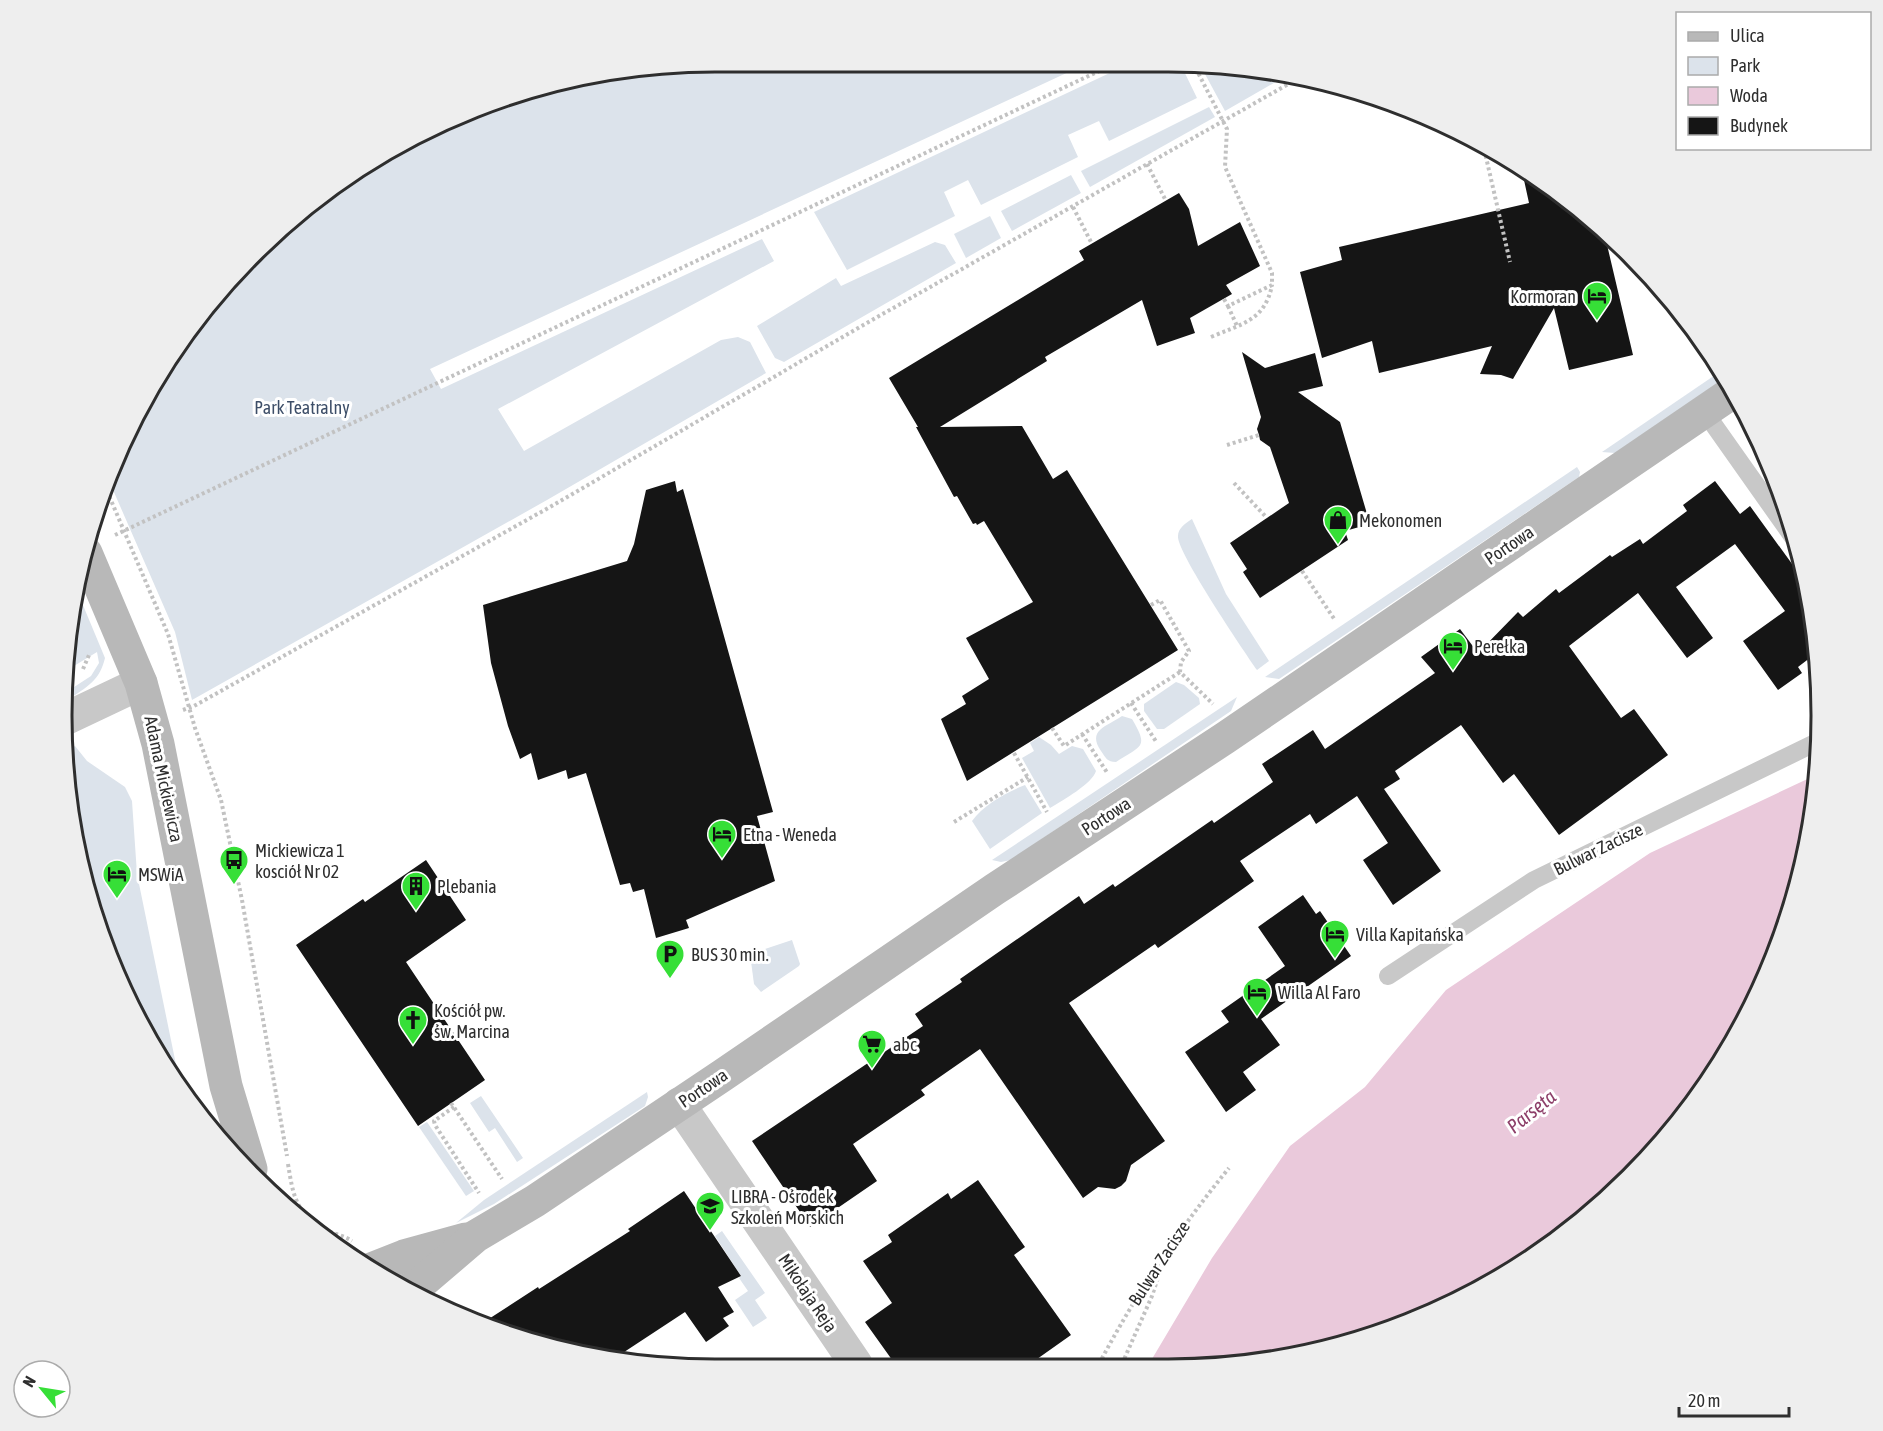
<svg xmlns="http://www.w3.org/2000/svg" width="1883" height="1431" font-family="'Asap Condensed',sans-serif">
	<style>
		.green { fill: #dce3eb }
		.water { fill: #eac9db }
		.building { fill: #151515 }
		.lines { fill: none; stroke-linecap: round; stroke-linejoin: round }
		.path { stroke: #c2c2c2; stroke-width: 4; stroke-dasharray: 3 3; stroke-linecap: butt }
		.lane { stroke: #c8c8c8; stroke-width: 18 }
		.street { stroke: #c8c8c8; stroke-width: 33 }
		.secondary { stroke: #b8b8b8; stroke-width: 33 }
		.labels { text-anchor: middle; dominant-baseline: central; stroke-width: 6; stroke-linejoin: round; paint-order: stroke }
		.poi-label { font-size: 18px; fill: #2e2e2e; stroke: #fff; text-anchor: start }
		.park-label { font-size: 18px; fill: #3d4e68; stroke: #fff }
		.street-label { font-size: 18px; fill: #2e2e2e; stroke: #fff }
		.water-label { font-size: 20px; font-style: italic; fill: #8d3f69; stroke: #fff }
		.rim { fill: none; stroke: #2e2e2e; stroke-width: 3 }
	</style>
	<rect width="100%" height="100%" fill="#fff"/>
	<g class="green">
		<polygon points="715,62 1088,63 430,369 441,389 762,239 774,261 498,409 524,451 721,340 738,337 750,342 766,373 547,500 192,700 175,632 110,483 129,426 224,284 285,224 388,149 546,84"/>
		<polygon points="1131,63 1180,63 1197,98 1109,141 1099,121 1068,135 1078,157 981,205 968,180 944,192 955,216 847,270 814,212"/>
		<polygon points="1199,63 1210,63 1286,76 1225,111"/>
		<polygon points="1209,107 1215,117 1090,187 1081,171"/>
		<polygon points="1071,175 1081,193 1012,231 1001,211"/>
		<polygon points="990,216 1001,238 966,258 954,234"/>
		<polygon points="935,242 945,245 956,263 784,362 775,358 757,326 836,278 841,286"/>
		<polygon points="1721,371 1725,378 1615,453 1602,452"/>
		<polygon points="1577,467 1580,472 1579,477 1279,679 1265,677"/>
		<path d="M1192 519 1226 594 1269 661 1257 670C1244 651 1176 551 1178 536 1178 528 1186 523 1192 519Z"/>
		<path d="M75 586 105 658C100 679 89 686 72 697L68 691 91 676 99 663 97 652 69 669Z"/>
		<polygon points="1176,682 1184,685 1199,698 1200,704 1164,729 1157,729 1144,711 1144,704"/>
		<polygon points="1237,697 1231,711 1011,860 1001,862 992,860"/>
		<path d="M1122 716 1132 719C1149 748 1142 745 1116 762 1107 762 1106 758 1101 751 1087 730 1106 727 1122 716Z"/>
		<path d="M1039 737 1051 745 1059 754 1072 746 1083 749 1096 771C1092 784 1063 800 1050 808L1022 758 1034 751 1030 743Z"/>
		<polygon points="75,746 87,761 125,787 132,801 137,874 181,1089 172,1079 96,926 63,758 63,753"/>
		<path d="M1025 785 1042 813 990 849 972 821C983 805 1007 792 1025 785Z"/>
		<polygon points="792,940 800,964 799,966 761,992 754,984 750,954"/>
		<polygon points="647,1092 648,1097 645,1106 494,1204 456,1223 484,1200"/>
		<polygon points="481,1096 523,1158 517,1162 495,1128 489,1132 470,1103"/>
		<polygon points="427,1122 474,1191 466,1196 419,1127"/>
		<polygon points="722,1231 765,1293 755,1300 767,1318 753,1327 735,1300 748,1291 739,1278 741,1276 715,1236"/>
	</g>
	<polygon class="water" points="1816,775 1809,843 1772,965 1711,1079 1630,1178 1531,1259 1417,1320 1253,1364 1149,1364 1212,1258 1290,1146 1365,1087 1446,990 1650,853"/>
	<g class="building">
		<polygon points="1521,166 1531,172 1604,232 1633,355 1569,370 1554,308 1513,379 1501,375 1480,374 1492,346 1379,373 1372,341 1322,358 1300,272 1342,260 1339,247 1529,203"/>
		<polygon points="1179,193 1189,209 1198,246 1240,222 1260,266 1226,285 1232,294 1190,318 1195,333 1157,346 1142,300 1045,357 1047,361 940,427 1022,426 1053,479 1067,470 1178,650 967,781 941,719 966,704 962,696 989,679 966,638 1033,602 984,521 977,525 976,523 973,524 957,496 954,497 916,427 918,427 889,378 1084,260 1079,251"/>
		<polygon points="1242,352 1265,368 1315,353 1323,386 1298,392 1340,422 1370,524 1345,531 1348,540 1260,598 1243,572 1247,569 1230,543 1289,503 1270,447 1260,440 1259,435 1257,429 1261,417"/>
		<polygon points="675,481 677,492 683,489 773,812 757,816 775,881 686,920 689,928 656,938 644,889 633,892 630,883 620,885 586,773 568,779 566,770 538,780 531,753 520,759 508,726 491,663 483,605 627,561 634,544 646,490"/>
		<polygon points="1715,481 1740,514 1750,506 1808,586 1815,654 1798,667 1802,673 1778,690 1743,641 1785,611 1735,544 1676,587 1713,638 1687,658 1638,593 1569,646 1621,718 1634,709 1668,755 1559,835 1514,774 1503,783 1461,725 1395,771 1400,779 1384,789 1441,871 1393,905 1363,860 1388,843 1357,796 1316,824 1310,814 1240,861 1254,881 1158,948 1155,944 1069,1003 1165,1141 1131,1165 1126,1181 1121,1186 1115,1189 1098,1187 1083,1198 980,1049 921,1090 925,1095 853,1144 877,1181 810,1227 752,1141 923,1026 915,1014 962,982 960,979 1079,896 1084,904 1113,884 1115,887 1212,820 1214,823 1273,782 1262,764 1313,730 1325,749 1435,673 1421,657 1460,629 1478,653 1518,612 1523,617 1556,589 1559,593 1610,555 1612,557 1640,539 1643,544 1687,511 1683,505"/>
		<polygon points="426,860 466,920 406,962 485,1080 418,1126 296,945 363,899 365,902"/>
		<polygon points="1303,895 1316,914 1320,911 1351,956 1261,1019 1280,1045 1243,1072 1256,1090 1226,1112 1185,1052 1229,1022 1221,1011 1285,966 1258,927"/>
		<polygon points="978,1180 1025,1247 1014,1255 1071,1335 1030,1364 895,1364 865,1322 892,1303 863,1261 892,1242 888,1235 948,1193 951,1199"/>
		<polygon points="684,1191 741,1276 718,1287 734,1312 723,1318 729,1326 706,1342 685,1312 612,1360 505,1335 481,1324 538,1287 539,1289 630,1231 628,1229"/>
	</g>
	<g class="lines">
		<g class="path">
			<polyline points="1193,63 1227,129 1225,167 1272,273 1272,285 1228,306 1224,299"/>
			<polyline points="1483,144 1510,262"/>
			<polyline points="1147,164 1166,201"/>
			<polyline points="1073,207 1092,244"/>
			<polyline points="1228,306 1237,326"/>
			<path d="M1211 337C1241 324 1265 321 1272 285"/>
			<polyline points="1227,445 1259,435"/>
			<polyline points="1234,483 1267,518"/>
			<polyline points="107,491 168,634 195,728 221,800 242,900 287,1156"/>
			<polyline points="115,535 1116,63"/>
			<polyline points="1302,571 1335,620"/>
			<polyline points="1151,605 1160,600 1189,651 1181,662 1180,672 1213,704"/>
			<polyline points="83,669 89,655"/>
			<polyline points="1131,703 1157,743"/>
			<polyline points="183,710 194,706 550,507 865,324 1299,78"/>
			<polyline points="1052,728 1064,746 1180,672"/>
			<polyline points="1082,734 1108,774"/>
			<polyline points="1014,753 1047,812"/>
			<polyline points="954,822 1028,777"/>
			<polyline points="451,1103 502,1179"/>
			<polyline points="454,1107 434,1121 435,1125 479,1193"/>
			<path d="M288 1164C293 1194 295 1214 326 1230 334 1234 345 1236 352 1241"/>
			<polyline points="277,1198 280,1198"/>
			<path d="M1099 1364C1136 1294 1179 1229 1229 1168"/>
			<polyline points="1122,1364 1152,1296 1164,1259"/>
		</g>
		<g class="lane">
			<polyline points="1704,411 1795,540"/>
			<polyline points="1388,976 1534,880 1819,741"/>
		</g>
		<g class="street">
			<polyline points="65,719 141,683"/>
			<polyline points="679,1104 856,1364"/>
		</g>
		<g class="secondary">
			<polyline points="86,553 141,683 158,744 226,1086 251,1169"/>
			<polyline points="371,1269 404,1256 466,1239"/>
			<polyline points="407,1290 421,1283 476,1236 535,1201 723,1075 995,889 1225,738 1733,392"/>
		</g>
	</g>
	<defs>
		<g id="hotel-pin" transform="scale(1.5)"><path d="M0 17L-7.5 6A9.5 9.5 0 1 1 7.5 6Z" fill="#36df37" stroke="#fff"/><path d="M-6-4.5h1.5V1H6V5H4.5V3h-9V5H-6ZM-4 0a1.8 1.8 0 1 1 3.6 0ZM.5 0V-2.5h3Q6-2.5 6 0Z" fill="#111"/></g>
		<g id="shop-pin" transform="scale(1.5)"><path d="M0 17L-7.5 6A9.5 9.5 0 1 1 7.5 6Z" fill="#36df37" stroke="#fff"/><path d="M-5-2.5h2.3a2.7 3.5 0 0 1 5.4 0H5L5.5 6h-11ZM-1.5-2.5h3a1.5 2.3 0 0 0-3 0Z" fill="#111"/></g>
		<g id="bus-pin" transform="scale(1.5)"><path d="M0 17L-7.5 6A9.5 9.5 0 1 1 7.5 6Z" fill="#36df37" stroke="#fff"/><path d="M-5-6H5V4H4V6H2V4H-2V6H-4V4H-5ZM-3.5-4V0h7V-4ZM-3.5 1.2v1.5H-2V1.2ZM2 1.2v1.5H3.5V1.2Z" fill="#111"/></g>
		<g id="building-pin" transform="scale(1.5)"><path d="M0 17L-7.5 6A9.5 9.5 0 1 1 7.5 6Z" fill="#36df37" stroke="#fff"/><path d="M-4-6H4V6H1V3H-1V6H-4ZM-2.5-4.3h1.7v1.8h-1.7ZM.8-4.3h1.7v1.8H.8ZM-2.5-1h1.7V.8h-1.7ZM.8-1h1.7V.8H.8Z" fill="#111"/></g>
		<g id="parking-pin" transform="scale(1.5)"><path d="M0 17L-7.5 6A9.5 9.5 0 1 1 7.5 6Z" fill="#36df37" stroke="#fff"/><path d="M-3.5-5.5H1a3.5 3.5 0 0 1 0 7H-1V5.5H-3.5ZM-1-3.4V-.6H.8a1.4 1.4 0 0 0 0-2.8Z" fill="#111"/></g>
		<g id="church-pin" transform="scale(1.5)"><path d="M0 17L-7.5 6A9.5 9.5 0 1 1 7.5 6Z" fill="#36df37" stroke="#fff"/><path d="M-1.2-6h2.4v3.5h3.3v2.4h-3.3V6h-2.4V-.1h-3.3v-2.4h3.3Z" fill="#111"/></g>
		<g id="supermarket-pin" transform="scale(1.5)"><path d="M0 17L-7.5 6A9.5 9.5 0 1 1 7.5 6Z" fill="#36df37" stroke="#fff"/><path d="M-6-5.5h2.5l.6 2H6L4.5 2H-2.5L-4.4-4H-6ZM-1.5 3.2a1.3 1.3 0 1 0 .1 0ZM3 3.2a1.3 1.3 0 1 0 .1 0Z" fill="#111"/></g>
		<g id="school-pin" transform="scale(1.5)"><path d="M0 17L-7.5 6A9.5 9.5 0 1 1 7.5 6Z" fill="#36df37" stroke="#fff"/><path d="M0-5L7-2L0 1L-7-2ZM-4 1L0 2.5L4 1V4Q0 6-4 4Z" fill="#111"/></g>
	</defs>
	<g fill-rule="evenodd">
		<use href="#hotel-pin" x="1597" y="296"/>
		<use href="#shop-pin" x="1338" y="520"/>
		<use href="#hotel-pin" x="1453" y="646"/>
		<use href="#hotel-pin" x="722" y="834"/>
		<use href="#bus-pin" x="234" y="860"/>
		<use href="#hotel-pin" x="117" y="874"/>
		<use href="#building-pin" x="416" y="886"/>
		<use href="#hotel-pin" x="1335" y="934"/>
		<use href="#parking-pin" x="670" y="954"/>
		<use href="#hotel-pin" x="1257" y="992"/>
		<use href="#church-pin" x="413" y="1020"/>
		<use href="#supermarket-pin" x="872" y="1044"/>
		<use href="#school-pin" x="710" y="1206"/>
	</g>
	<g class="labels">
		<g class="poi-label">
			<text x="1576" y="296" text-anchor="end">Kormoran</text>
			<text x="1359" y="520">Mekonomen</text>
			<text x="1474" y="646">Perełka</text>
			<text x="743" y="834">Etna - Weneda</text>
			<text x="255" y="850">Mickiewicza 1<tspan x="255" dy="21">kosciół Nr 02</tspan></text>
			<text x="138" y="874">MSWiA</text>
			<text x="437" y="886">Plebania</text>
			<text x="1356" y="934">Villa Kapitańska</text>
			<text x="691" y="954">BUS 30 min.</text>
			<text x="1278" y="992">Willa Al Faro</text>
			<text x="434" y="1010">Kościół pw.<tspan x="434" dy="21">św. Marcina</tspan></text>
			<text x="893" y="1044">abc</text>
			<text x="731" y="1196">LIBRA - Ośrodek<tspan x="731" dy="21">Szkoleń Morskich</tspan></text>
		</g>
		<g class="park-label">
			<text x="302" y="407">Park Teatralny</text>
		</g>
		<g class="street-label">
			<text transform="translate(1509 545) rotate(-34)">Portowa</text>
			<text transform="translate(164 779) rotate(78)">Adama Mickiewicza</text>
			<text transform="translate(1106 816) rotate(-33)">Portowa</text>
			<text transform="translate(1598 849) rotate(-26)">Bulwar Zacisze</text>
			<text transform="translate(703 1088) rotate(-34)">Portowa</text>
			<text transform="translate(1159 1263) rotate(-57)">Bulwar Zacisze</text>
			<text transform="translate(808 1293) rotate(56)">Mikołaja Reja</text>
		</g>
		<g class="water-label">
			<text transform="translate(1531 1111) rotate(-39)">Parsęta</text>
		</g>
	</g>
	<path d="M0 0H1883V1431H0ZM715 72H1168A643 643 0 0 1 1811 715V716A643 643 0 0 1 1168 1359H715A643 643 0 0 1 72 716V715A643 643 0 0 1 715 72Z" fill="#eee" fill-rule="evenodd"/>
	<path class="rim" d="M715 72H1168A643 643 0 0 1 1811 715V716A643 643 0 0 1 1168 1359H715A643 643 0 0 1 72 716V715A643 643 0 0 1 715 72Z"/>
	<rect x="1676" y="12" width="195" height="138" fill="#ffffff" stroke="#ababab" stroke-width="1.5"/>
	<rect x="1688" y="32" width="30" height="9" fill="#b8b8b8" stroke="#ababab" stroke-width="1.5"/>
	<text x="1730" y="42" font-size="18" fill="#2e2e2e">Ulica</text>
	<rect x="1688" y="57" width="30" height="18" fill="#dce3eb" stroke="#ababab" stroke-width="1.5"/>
	<text x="1730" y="72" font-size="18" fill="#2e2e2e">Park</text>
	<rect x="1688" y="87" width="30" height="18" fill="#eac9db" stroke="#ababab" stroke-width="1.5"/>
	<text x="1730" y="102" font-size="18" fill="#2e2e2e">Woda</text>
	<rect x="1688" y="117" width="30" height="18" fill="#151515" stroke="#ababab" stroke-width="1.5"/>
	<text x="1730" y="132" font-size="18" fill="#2e2e2e">Budynek</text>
	<g transform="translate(42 1389) rotate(300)"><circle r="28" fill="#ffffff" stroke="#ababab" stroke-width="1.5"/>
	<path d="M0-4.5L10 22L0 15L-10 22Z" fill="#36df37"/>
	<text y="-9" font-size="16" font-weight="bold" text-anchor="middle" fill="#2e2e2e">N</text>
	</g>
	<path d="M1679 1407v9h110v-9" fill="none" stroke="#2e2e2e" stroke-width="3"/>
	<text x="1688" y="1407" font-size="18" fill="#2e2e2e" stroke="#ffffff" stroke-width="4.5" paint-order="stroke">20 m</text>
</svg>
